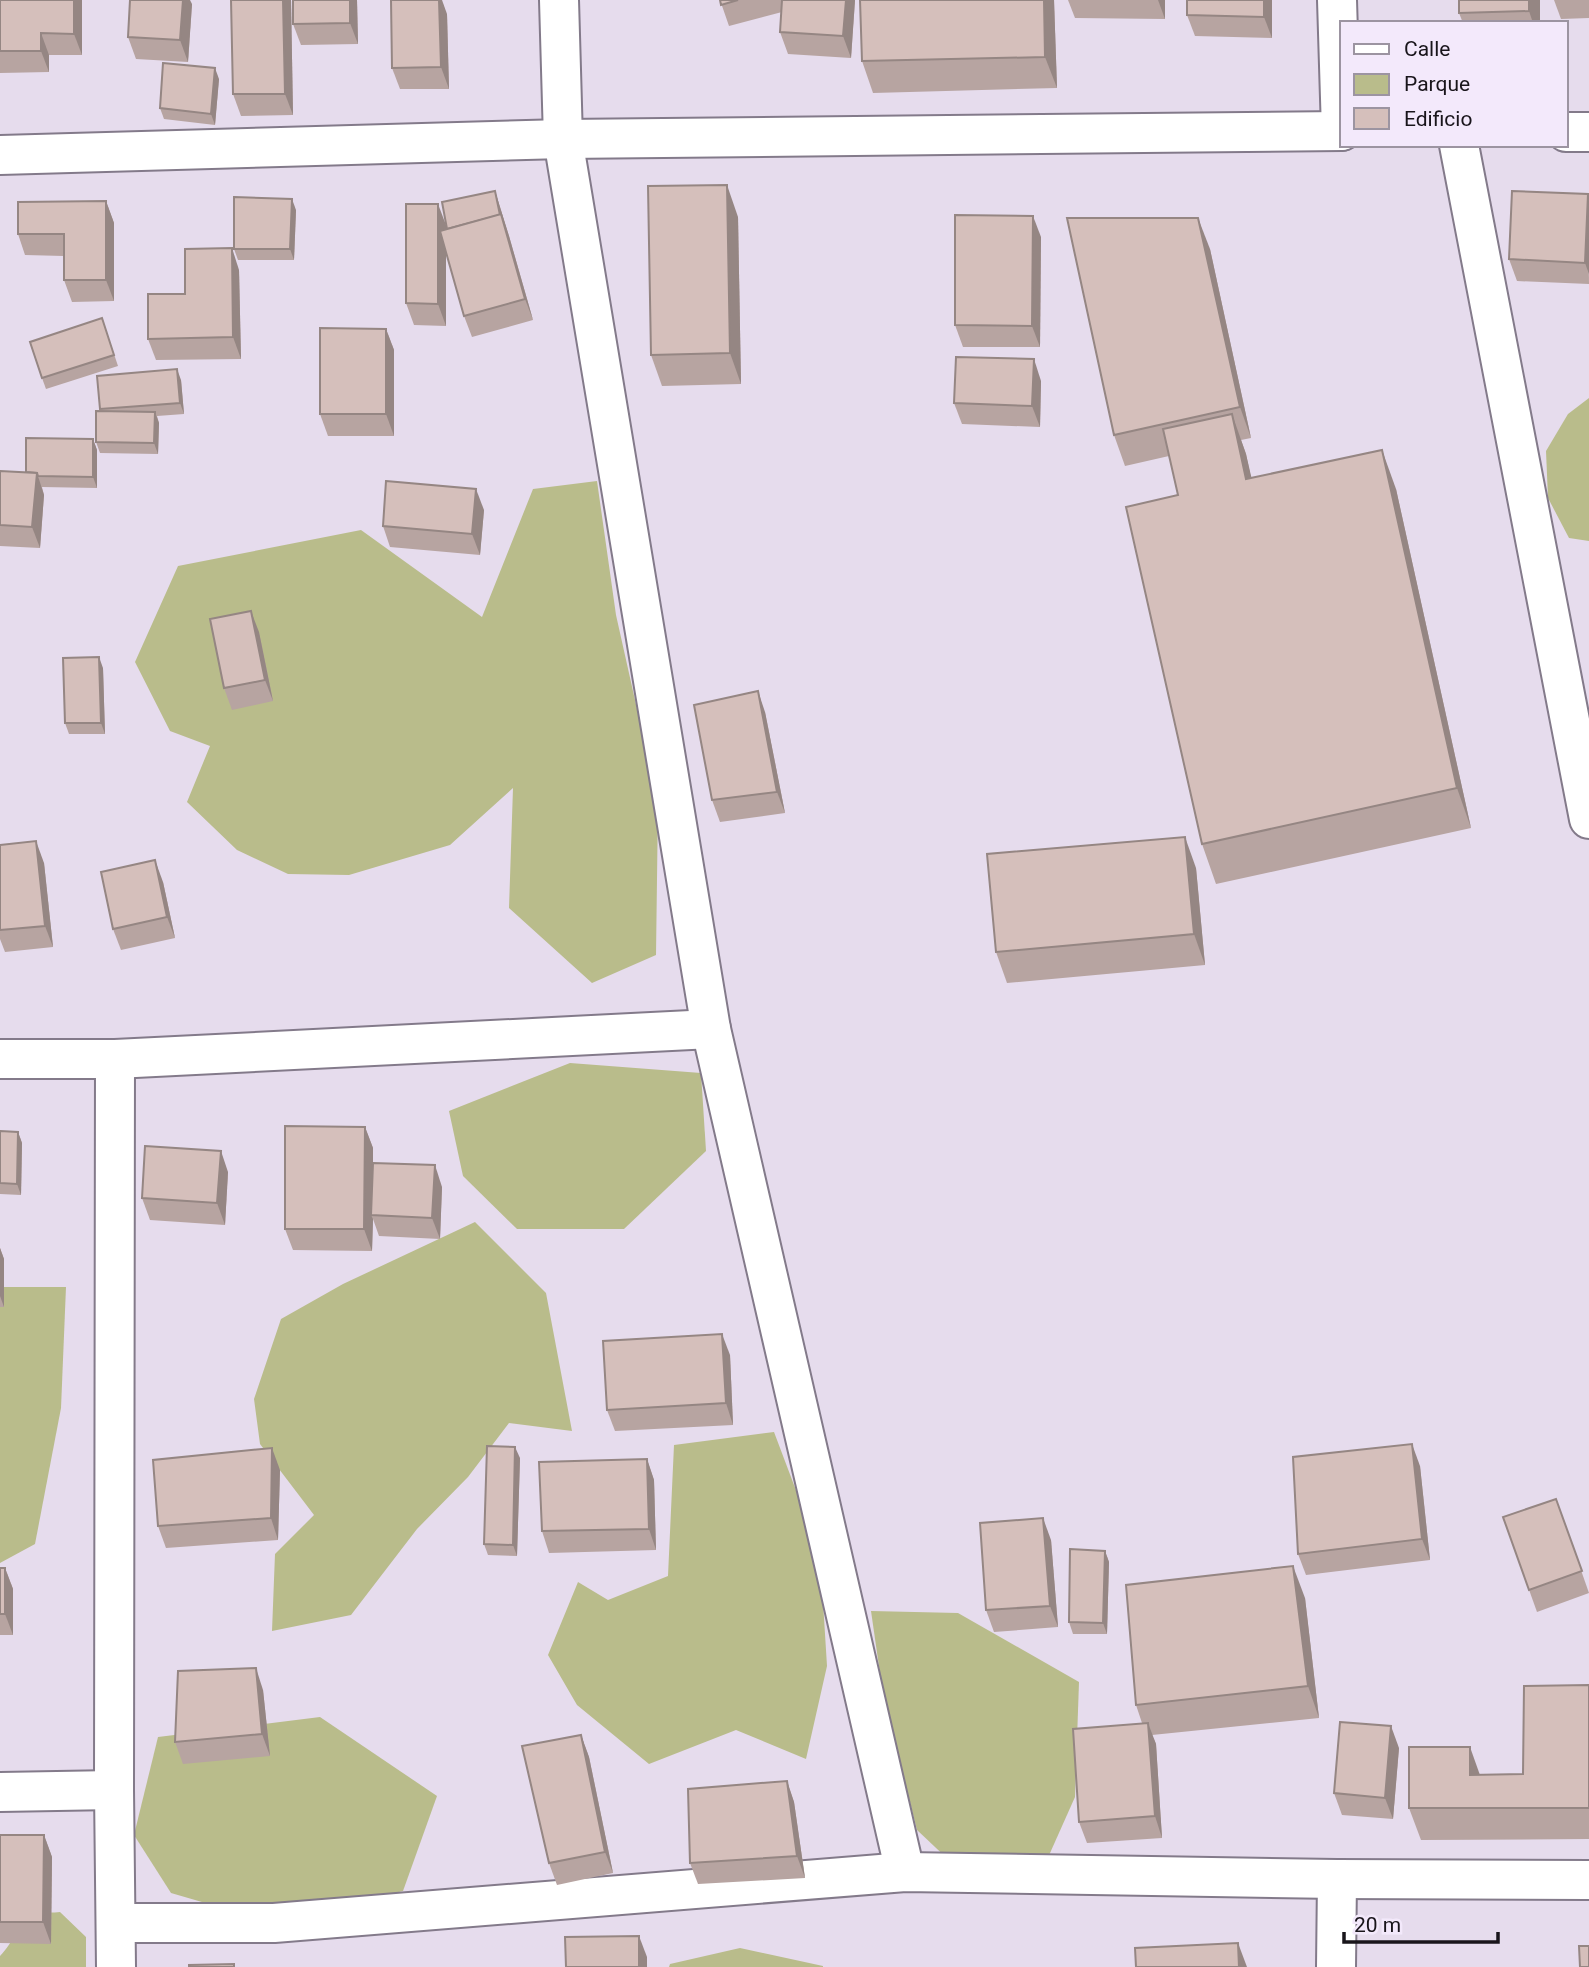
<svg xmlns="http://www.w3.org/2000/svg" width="1589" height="1967" font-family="Roboto,sans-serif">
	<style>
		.green { fill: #b9bc8b }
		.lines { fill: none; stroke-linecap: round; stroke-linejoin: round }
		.minor-casing { stroke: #837a8a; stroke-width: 42 }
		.minor { stroke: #fff; stroke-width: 38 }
		.wall { fill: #b7a4a1 }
		.shaded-wall { fill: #958683 }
		.building { fill: #d5bfbb; stroke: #958683; stroke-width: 2 }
	</style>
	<rect width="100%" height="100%" fill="#e6dced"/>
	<g class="green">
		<polygon points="1589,398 1589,541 1569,538 1548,498 1546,451 1568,414"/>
		<polygon points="597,481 616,615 658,803 656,955 592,983 509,908 513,788 450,845 349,875 288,874 237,850 187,802 210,746 170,731 135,662 178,566 361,530 482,617 533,489"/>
		<polygon points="570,1063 701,1073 706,1151 624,1229 517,1229 463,1176 449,1111"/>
		<polygon points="475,1222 546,1293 572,1431 509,1423 468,1477 417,1529 351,1615 272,1631 275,1554 314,1515 260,1444 254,1399 281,1319 343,1284"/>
		<polygon points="0,1287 66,1287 61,1408 35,1544 0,1563"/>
		<polygon points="774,1432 820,1554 827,1666 806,1759 736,1730 649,1764 577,1705 548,1655 578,1582 608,1600 668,1576 674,1445"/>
		<polygon points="871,1611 958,1613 1079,1682 1075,1797 1042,1871 970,1880 917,1830 883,1694"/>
		<polygon points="320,1717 437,1796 403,1891 274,1923 171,1893 134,1835 158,1737"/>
		<path d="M60 1912 86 1937V1967H0V1956C13 1943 20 1921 37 1914 44 1912 54 1913 60 1912Z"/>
		<polygon points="740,1948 823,1966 823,1967 669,1967 670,1964"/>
	</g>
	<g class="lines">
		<g class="minor-casing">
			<g id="minor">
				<polyline points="559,0 563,139 711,1029 905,1872"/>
				<polyline points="1337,0 1341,131"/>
				<polyline points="1566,132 1589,132"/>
				<polyline points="1459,145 1589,819"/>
				<polyline points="0,155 563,139 1342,131"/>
				<polyline points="0,1059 115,1059 711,1029"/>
				<polyline points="115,1059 114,1790 116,1967"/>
				<polyline points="0,1792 114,1790"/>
				<polyline points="117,1923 274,1923 905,1872 1337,1879 1589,1880"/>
				<polyline points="1336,1967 1337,1879"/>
			</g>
		</g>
		<use href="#minor" class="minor"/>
	</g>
	<g class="wall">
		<polygon points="0,0 82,0 82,55 49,55 49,72 0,73"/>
		<polygon points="231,0 291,0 293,115 241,116 233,94"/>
		<polygon points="357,0 358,44 301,45 293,24"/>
		<polygon points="720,0 855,0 851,58 788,54 780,32 782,12 729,26"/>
		<polygon points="860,0 1054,0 1057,88 873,93 862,61"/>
		<polygon points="1068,0 1165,0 1165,19 1075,18"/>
		<polygon points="1187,0 1272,0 1272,38 1195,36 1187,15"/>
		<polygon points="1540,0 1540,23 1463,23 1459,13"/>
		<polygon points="1554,0 1589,0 1589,18 1561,19"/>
		<polygon points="192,4 188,62 136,59 128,37"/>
		<polygon points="447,14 449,89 400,89 392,68"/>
		<polygon points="219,79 215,125 164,119 160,108"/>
		<polygon points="495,191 509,236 533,320 472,337 464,316 446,250 446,326 414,325 406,303 446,225 446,229"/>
		<polygon points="1588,194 1589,284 1517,281 1509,259"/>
		<polygon points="106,201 114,223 114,301 72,302 64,280 64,256 25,255 18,234"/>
		<polygon points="296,210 294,260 238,260 234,249"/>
		<polygon points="738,217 741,384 662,386 651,355"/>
		<polygon points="1041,237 1040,347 963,347 955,325"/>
		<polygon points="1210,249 1251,438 1241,440 1246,454 1251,478 1396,489 1471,828 1216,884 1202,844 1178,495 1169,456 1125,466 1114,435"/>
		<polygon points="239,270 241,359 156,360 148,339 185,294"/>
		<polygon points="102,318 118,366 46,389 42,378"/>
		<polygon points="386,329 394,350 394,436 328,436 320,414"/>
		<polygon points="181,380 184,414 157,416 159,423 158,454 100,453 96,442 100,409"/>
		<polygon points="1041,381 1040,427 962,424 954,403"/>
		<polygon points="93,439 97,450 97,488 42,487 44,495 40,548 0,546 0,471 26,472"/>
		<polygon points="484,510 480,555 390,547 383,526"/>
		<polygon points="259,632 273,701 232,710 224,688"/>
		<polygon points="103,668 105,734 69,734 65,723"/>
		<polygon points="765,712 785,813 720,822 712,800"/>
		<polygon points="0,845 44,863 53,947 5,952 0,939"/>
		<polygon points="1196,868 1205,965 1007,983 996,952"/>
		<polygon points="163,882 175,938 121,950 113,929"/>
		<polygon points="365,1127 373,1148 373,1163 442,1187 440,1239 379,1236 373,1219 372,1251 293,1250 285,1229"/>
		<polygon points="0,1131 18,1132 22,1143 21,1195 0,1194"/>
		<polygon points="228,1172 225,1225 150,1220 142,1198"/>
		<polygon points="0,1248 4,1259 4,1307 0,1307"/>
		<polygon points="730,1355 733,1425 615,1431 607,1410"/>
		<polygon points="520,1458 517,1556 488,1555 484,1544"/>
		<polygon points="647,1459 654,1480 656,1550 549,1553 542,1531"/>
		<polygon points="1420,1466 1430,1560 1306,1575 1298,1554"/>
		<polygon points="280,1470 278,1540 166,1548 158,1526"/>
		<polygon points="1556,1499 1589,1593 1537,1612 1503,1517"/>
		<polygon points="1051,1540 1058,1627 994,1632 986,1610"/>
		<polygon points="1105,1551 1109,1562 1107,1634 1073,1634 1069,1622"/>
		<polygon points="0,1568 5,1568 13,1589 13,1635 0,1635"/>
		<polygon points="1305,1598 1319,1718 1152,1735 1156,1744 1162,1838 1087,1843 1079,1822 1142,1723 1136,1705"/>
		<polygon points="1589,1685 1589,1839 1421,1840 1409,1808 1480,1775 1523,1774"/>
		<polygon points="263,1690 270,1756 183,1764 175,1742"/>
		<polygon points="581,1735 589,1757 613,1873 557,1885 549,1863"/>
		<polygon points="1399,1748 1393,1819 1342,1815 1334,1793"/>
		<polygon points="787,1781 794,1802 805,1878 698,1884 690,1863"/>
		<polygon points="0,1835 44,1835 52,1857 51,1944 0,1943"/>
	</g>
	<g class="shaded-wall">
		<polygon points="74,0 82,0 82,55 74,34"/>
		<polygon points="183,0 190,0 192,4 188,62 180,40"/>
		<polygon points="283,0 291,0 293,115 285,94"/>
		<polygon points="350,0 357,0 358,44 350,23"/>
		<polygon points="439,0 442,0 447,14 449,89 441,67"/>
		<polygon points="846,0 855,0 851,58 843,36"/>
		<polygon points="1044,0 1054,0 1057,88 1045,57"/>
		<polygon points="1158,0 1165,0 1165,19"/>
		<polygon points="1264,0 1272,0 1272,38 1264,17"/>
		<polygon points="1529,0 1540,0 1540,23 1533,23 1529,11"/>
		<polygon points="41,33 49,55 49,72 41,51"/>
		<polygon points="215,68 219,79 215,125 211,114"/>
		<polygon points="727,185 738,217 741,384 730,353"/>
		<polygon points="495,191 509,236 533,320 525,299 501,221"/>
		<polygon points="1588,194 1589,196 1589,274 1585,263"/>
		<polygon points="292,199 296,210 294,260 290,249"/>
		<polygon points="106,201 114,223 114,301 106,280"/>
		<polygon points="438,204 446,225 446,326 438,304"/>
		<polygon points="1033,216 1041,237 1040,347 1032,326"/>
		<polygon points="1198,218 1210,249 1251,438 1240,407"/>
		<polygon points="232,248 239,270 241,359 233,337"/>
		<polygon points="386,329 394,350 394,436 386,414"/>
		<polygon points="1034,359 1041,381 1040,427 1032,406"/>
		<polygon points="177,369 181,380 184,414 180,403"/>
		<polygon points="155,412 159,423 158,454 154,443"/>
		<polygon points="1232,414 1246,454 1261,519 1246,479"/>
		<polygon points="93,439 97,450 97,488 93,477"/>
		<polygon points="1382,450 1396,489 1471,828 1457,788"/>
		<polygon points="37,473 44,495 40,548 32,527"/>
		<polygon points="476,489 484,510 480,555 472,534"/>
		<polygon points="251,611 259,632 273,701 265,680"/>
		<polygon points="99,657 103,668 105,734 101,723"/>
		<polygon points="758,691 765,712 785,813 777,792"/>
		<polygon points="1185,837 1196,868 1205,965 1194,934"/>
		<polygon points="36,841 44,863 53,947 45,926"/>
		<polygon points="155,860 163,882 175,938 167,917"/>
		<polygon points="365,1127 373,1148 373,1215 371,1215 373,1219 372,1251 364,1229"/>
		<polygon points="18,1132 22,1143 21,1195 17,1184"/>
		<polygon points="221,1151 228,1172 225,1225 217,1203"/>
		<polygon points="435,1165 442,1187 440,1239 432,1218"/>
		<polygon points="0,1248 4,1259 4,1307 0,1296"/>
		<polygon points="722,1334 730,1355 733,1425 726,1403"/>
		<polygon points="1412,1444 1420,1466 1430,1560 1422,1539"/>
		<polygon points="515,1447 520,1458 517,1556 513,1545"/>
		<polygon points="272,1448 280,1470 278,1540 271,1518"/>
		<polygon points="647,1459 654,1480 656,1550 649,1529"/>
		<polygon points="1043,1518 1051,1540 1058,1627 1050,1606"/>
		<polygon points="1105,1551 1109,1562 1107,1634 1103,1623"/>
		<polygon points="1293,1566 1305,1598 1319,1718 1308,1686"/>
		<polygon points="5,1568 13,1589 13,1635 5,1614"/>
		<polygon points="256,1668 263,1690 270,1756 262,1734"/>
		<polygon points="1148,1723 1156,1744 1162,1838 1155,1816"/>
		<polygon points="1391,1726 1399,1748 1393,1819 1385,1798"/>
		<polygon points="581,1735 589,1757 613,1873 605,1852"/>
		<polygon points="1470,1747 1481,1778 1470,1775"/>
		<polygon points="787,1781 794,1802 805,1878 797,1856"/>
		<polygon points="44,1835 52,1857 51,1944 43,1922"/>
		<polygon points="639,1936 647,1957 647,1967 639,1967"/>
		<polygon points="1238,1943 1247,1967 1239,1967"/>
	</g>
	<g class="building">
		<polygon points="0,0 74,0 74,34 41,33 41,51 0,51"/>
		<polygon points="130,0 183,0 180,40 128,37"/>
		<polygon points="231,0 283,0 285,94 233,94"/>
		<polygon points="293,0 350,0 350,23 293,24"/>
		<polygon points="391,0 439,0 441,67 392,68"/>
		<polygon points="720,0 738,0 721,5"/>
		<polygon points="782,0 846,0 843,36 780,32"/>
		<polygon points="860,0 1044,0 1045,57 862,61"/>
		<polygon points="1187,0 1264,0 1264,17 1187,15"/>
		<polygon points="1459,0 1529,0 1529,11 1459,13"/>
		<polygon points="163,63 215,68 211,114 160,108"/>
		<polygon points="727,185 730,353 651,355 648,186"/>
		<polygon points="495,191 500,215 447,229 442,202"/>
		<polygon points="1512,191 1588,194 1585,263 1509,259"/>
		<polygon points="234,197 292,199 290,249 234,249"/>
		<polygon points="106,201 106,280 64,280 64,234 18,234 18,202"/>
		<polygon points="406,204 438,204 438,304 406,303"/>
		<polygon points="501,214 525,299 464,316 440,231"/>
		<polygon points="955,215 1033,216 1032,326 955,325"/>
		<polygon points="1067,218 1198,218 1240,407 1114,435"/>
		<polygon points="232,248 233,337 148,339 148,294 185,294 185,249"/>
		<polygon points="102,318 114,355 42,378 30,342"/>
		<polygon points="320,328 386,329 386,414 320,414"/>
		<polygon points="956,357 1034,359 1032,406 954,403"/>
		<polygon points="177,369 180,403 100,409 97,376"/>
		<polygon points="96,411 155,412 154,443 96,442"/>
		<polygon points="1232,414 1246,479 1382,450 1457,788 1202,844 1126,507 1178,495 1163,429"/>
		<polygon points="26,438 93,439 93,477 38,476 37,473 26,472"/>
		<polygon points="0,471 37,473 32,527 0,525"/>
		<polygon points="386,481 476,489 472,534 383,526"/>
		<polygon points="251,611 265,680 224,688 210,619"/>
		<polygon points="99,657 101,723 65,723 63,658"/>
		<polygon points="758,691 777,792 712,800 694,705"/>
		<polygon points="1185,837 1194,934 996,952 987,854"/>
		<polygon points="36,841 45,926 0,930 0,845"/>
		<polygon points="155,860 167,917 113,929 101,872"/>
		<polygon points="285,1126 365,1127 364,1229 285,1229"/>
		<polygon points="0,1131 18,1132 17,1184 0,1183"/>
		<polygon points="145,1146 221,1151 217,1203 142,1198"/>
		<polygon points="373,1163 435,1165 432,1218 371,1215"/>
		<polygon points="722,1334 726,1403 607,1410 603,1341"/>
		<polygon points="1412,1444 1422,1539 1298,1554 1293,1457"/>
		<polygon points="487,1446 515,1447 513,1545 484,1544"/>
		<polygon points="272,1448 271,1518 158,1526 153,1460"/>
		<polygon points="647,1459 649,1529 542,1531 539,1462"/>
		<polygon points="1556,1499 1582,1571 1529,1590 1503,1517"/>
		<polygon points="1043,1518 1050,1606 986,1610 980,1523"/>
		<polygon points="1070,1549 1105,1551 1103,1623 1069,1622"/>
		<polygon points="1293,1566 1308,1686 1136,1705 1126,1585"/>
		<rect x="0" y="1568" width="5" height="46"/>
		<polygon points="256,1668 262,1734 175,1742 178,1671"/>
		<polygon points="1589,1685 1589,1808 1409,1808 1409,1747 1470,1747 1470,1775 1523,1774 1524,1686"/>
		<polygon points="1340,1722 1391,1726 1385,1798 1334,1793"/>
		<polygon points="1148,1723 1155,1816 1079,1822 1073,1729"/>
		<polygon points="581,1735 605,1852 549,1863 522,1746"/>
		<polygon points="787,1781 797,1856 690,1863 688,1789"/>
		<polygon points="0,1835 44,1835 43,1922 0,1922"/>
		<polygon points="639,1936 639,1967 566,1967 565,1937"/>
		<polygon points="1238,1943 1239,1967 1136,1967 1135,1948"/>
		<polygon points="1579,1946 1589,1946 1589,1967 1580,1967"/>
		<polygon points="234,1964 234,1967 189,1967 189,1965"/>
	</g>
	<rect x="1340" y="21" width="228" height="126" fill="#f3e9fb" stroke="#9c94a1" stroke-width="2"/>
	<rect x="1354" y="44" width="35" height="10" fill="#ffffff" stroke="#9c94a1" stroke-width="2"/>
	<text x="1404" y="56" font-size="21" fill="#19151b">Calle</text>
	<rect x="1354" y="74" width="35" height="21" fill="#b9bc8b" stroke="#9c94a1" stroke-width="2"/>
	<text x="1404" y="91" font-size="21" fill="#19151b">Parque</text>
	<rect x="1354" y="108" width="35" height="21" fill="#d5bfbb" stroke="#9c94a1" stroke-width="2"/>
	<text x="1404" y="126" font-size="21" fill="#19151b">Edificio</text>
	<path d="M1344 1932v10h154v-10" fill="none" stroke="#19151b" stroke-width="3.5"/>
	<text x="1354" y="1932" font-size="21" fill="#19151b" stroke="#f3e9fb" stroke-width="5" paint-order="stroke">20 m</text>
</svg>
